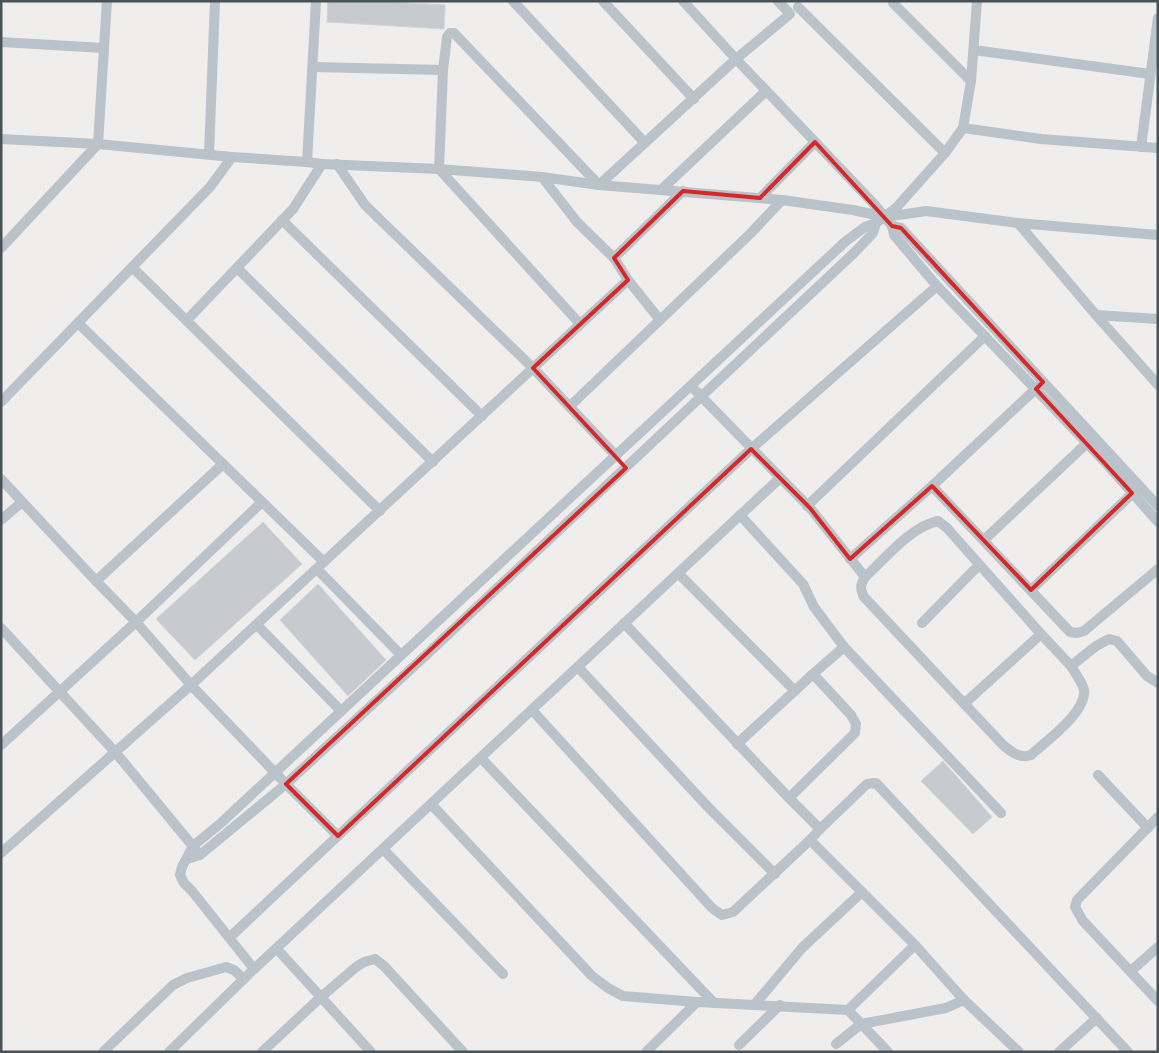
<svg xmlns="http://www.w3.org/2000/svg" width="1159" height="1053" font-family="Signika,sans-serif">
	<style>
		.building { fill: #c7cbd0; stroke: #d1d4d9 }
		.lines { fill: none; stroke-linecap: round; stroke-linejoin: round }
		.street { stroke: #b9c3c9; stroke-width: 10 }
		.marked { fill: none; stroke: #d62828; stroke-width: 4; stroke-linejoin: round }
	</style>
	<rect width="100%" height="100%" fill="#f0eded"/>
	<g class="building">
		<polygon points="328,1 374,1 445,5 444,29 327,22"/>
		<polygon points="263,522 302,564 195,660 156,619"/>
		<polygon points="318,584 386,660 348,696 280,620"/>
		<polygon points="943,761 992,817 973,834 921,781"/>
	</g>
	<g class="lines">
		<g class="street">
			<polyline points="513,1 645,143"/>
			<polyline points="603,1 694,99"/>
			<polyline points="683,1 736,59 875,205 892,226 894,235 937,286 1104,461 1158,522"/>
			<polyline points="893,3 971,81"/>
			<polyline points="798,7 945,153"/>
			<polyline points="1,42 104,48 107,1"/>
			<polyline points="974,50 1150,74"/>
			<polyline points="313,67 443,70 439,169 580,324"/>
			<polyline points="443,70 447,37 450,33 454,33 599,185 736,59 790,14 778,1"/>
			<polyline points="963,128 1041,139 1158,148"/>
			<polyline points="1,139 98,144 232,157 307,162 316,1"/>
			<polyline points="1141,147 1158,18"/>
			<polyline points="209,154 215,1"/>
			<polyline points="307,162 322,164 439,169 542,177 599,185 782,200 853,210 885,217 926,211 1018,223 1158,235"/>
			<polyline points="337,164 365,205 533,368 616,456"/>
			<polyline points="542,177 577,222 614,258"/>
			<polyline points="661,190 766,91"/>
			<polyline points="760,198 815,142"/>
			<polyline points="282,220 482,416"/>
			<polyline points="1018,223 1096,315 1158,319"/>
			<polyline points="892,226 901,228 1158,506"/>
			<polyline points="1,248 98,144 104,48"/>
			<polyline points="132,267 380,511"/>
			<polyline points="237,268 433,462"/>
			<polyline points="628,280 660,320"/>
			<polyline points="1096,315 1158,385"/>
			<polyline points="187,320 293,209 322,164"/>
			<polyline points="78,323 324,562"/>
			<path d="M691 386 810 508 865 577C886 558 910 527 938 521L947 528 1041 634"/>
			<polyline points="1,402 210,187 232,157"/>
			<polyline points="570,406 751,233 782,200"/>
			<polyline points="1,479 96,581 136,622 191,685 286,784 338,836"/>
			<polyline points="932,486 1041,384"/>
			<polyline points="807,506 985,336"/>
			<polyline points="740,515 803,584 814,607 844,647 813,674"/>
			<polyline points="1,520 22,502"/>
			<polyline points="984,540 1087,443"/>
			<polyline points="850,559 932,486 1070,632 1077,633 1084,631 1158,569"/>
			<polyline points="317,569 401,655"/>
			<polyline points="678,573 795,691"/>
			<path d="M865 577C860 585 860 589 864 597L1003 745C1012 752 1019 759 1031 755 1045 742 1087 712 1084 690 1083 683 1075 673 1071 666"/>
			<polyline points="96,581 223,464"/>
			<polyline points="1031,590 1137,489"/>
			<polyline points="624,623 789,798 820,829 810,840 915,945 848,1010 888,1052"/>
			<polyline points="922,623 979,565"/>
			<polyline points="257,625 341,711"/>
			<polyline points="1,628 116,753 196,850"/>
			<polyline points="844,647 1001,813"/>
			<polyline points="578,667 708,807 775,874"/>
			<polyline points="965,703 1041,634 1071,666 1096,646 1109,639 1117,641 1147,676 1158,683"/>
			<polyline points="532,710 712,908 722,915 733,912 810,840"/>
			<polyline points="737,744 813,674 851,715 856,724 855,733 789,798"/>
			<polyline points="1,745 136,622 262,502"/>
			<polyline points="481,758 714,1003"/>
			<polyline points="1098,775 1148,828"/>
			<polyline points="431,804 592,976 608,988 623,996 697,1002"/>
			<polyline points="1158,817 1077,900 1075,907 1083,921 1158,1001"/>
			<polyline points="820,829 867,784 876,783 1128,1052"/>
			<polyline points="383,849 503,974"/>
			<polyline points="1,853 191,685 628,280 614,258 683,191"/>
			<polyline points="187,859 200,855 286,784 425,656 855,252 873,233 876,223"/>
			<polyline points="230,937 751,449 937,286"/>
			<polyline points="915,945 964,1000 1019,1052"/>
			<polyline points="277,949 371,1052"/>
			<polyline points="254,969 780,478"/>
			<polyline points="1131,971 1158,947"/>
			<polyline points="755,1004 802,948 862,892"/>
			<polyline points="836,1044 861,1024 946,1008 964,1000"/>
			<polyline points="739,1045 780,1005"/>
			<polyline points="103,1052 173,985 187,978 226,967 234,970 244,979"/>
			<polyline points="169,1052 254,969 192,891 184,883 180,875 182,867 193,846 221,823 846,241 865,227 876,223 896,208 945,153 963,128 971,81 977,1"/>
			<polyline points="262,1052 321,997 356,967 364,962 375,959 384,966 463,1052"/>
			<polyline points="646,1052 697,1002 848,1010"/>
			<polyline points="1059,1052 1097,1018"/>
		</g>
	</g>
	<path class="marked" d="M815 142 892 226 901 228 1043 382 1036 389 1132 493 1031 590 932 486 850 559 810 508 751 449 338 836 286 784 626 468 533 368 628 280 614 258 683 191 760 198Z"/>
	<rect width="1159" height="1053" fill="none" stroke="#475259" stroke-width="5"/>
</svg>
